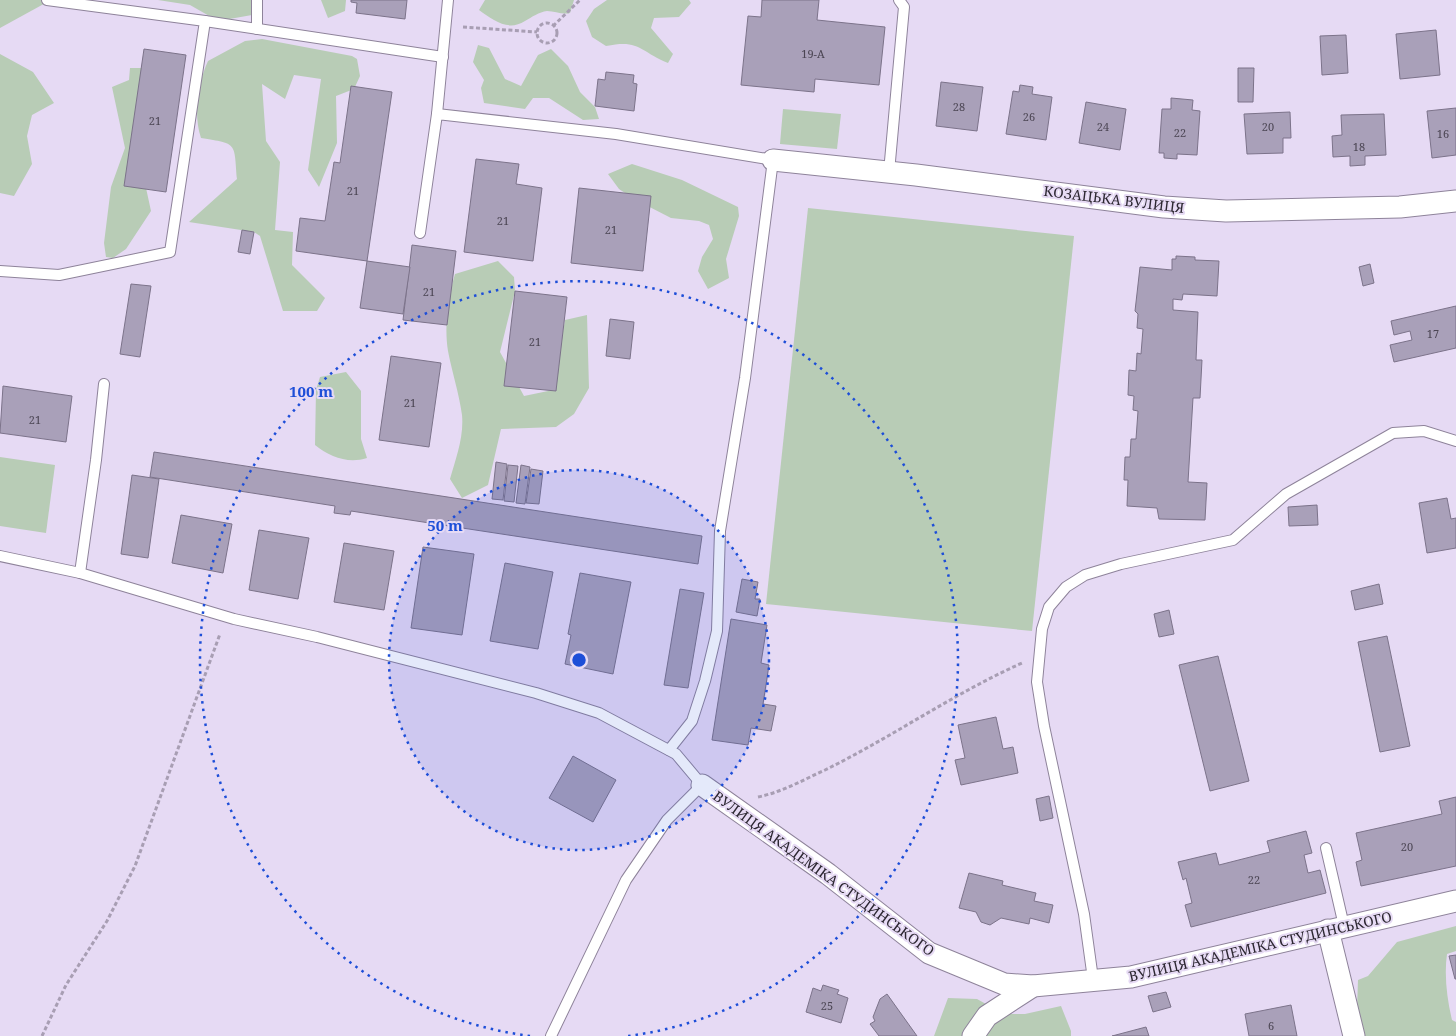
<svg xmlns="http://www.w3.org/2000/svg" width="1456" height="1036" font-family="'Noto Serif',serif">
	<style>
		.green { fill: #b8ccb6 }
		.building { fill: #a9a0b9; stroke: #7c738a }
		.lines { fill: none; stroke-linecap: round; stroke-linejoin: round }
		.service-casing { stroke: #8e839a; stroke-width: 12 }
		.minor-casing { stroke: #8e839a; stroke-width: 23 }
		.path { stroke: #a89eb3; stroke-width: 3; stroke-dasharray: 4 2.5; stroke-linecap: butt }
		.service { stroke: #fff; stroke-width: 10 }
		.minor { stroke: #fff; stroke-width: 21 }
		.ring { fill: none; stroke: #1d4ed8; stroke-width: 2.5; stroke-dasharray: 2.5 5 }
		.labels { text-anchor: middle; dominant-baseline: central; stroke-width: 4; stroke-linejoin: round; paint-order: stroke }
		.number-label { font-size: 11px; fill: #4b4553 }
		.street-label { font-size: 14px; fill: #2c2731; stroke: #e6daf4 }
		.centre { fill: #1d4ed8; stroke: #e6daf4; stroke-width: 2.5 }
		.ring-label { font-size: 15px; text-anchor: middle; font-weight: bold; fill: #1d4ed8; stroke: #e6daf4; stroke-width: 4; stroke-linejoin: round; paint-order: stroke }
	</style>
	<rect width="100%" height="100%" fill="#e6daf4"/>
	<g class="green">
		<polygon points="0,0 51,0 0,28"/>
		<polygon points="158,0 257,0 258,5 252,15 218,21 190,5"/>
		<polygon points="321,0 346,0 345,11 328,18"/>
		<path d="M485 0H574L570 13C562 15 555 11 547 11 539 12 532 17 525 21 508 32 493 20 479 10Z"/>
		<path d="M607 0H689L691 3 679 17 654 18 651 28 673 54 668 63C639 51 640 39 606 46L592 37 586 21 594 9Z"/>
		<path d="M262 39 352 56 357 59 360 76 354 89 336 96 337 143 319 187 308 170 321 79 294 75 285 99 262 84 266 141 280 162 275 230 293 232 292 265 325 298 317 311H283L260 236 254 232 189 222 237 179C234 142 238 144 201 138 193 115 198 83 208 61L245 41Z"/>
		<polygon points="478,45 489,48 505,79 521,86 538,55 551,49 568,66 580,92 595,107 599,119 583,120 549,98 533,98 525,109 484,103 481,88 484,80 473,62"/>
		<polygon points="0,54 33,72 54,103 32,115 27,136 32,164 14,196 0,193"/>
		<polygon points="130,68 153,68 146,188 151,211 126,249 113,258 106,257 104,243 111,187 125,148 112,87 129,80"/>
		<polygon points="783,109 841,114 837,149 780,144"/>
		<polygon points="632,164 682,180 738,207 739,216 726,259 729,278 708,289 698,271 702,257 713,239 709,225 699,221 671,218 634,199 619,189 608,174"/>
		<polygon points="808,208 1074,236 1032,631 766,604"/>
		<path d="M498 261 514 277 515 291 500 352 524 396 553 390 565 320 587 315 589 388 574 414 556 427 501 429 488 485 462 498 450 479C456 458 464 437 462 415 459 393 452 372 448 351 444 327 448 297 455 274Z"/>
		<path d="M346 372 361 391V439L367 458C348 464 330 457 315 445L316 390 320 377Z"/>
		<polygon points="0,457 55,465 46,533 0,526"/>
		<path d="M1456 926V951L1447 954C1444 975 1447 999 1452 1020L1456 1022V1036H1363L1357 1009 1358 980 1368 976 1397 942Z"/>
		<polygon points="948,998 977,999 1004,1014 1025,1014 1061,1006 1071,1031 1071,1036 934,1036"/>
	</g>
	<g class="building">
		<polygon points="351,0 407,0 405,19 356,13 357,3 351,2"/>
		<polygon points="762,0 819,0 817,20 885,27 879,85 815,79 814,92 741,85 748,16 761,17"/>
		<polygon points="1436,30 1440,75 1400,79 1396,34"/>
		<polygon points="1346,35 1348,73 1322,75 1320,36"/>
		<polygon points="144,49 186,55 166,192 124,186"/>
		<polygon points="1238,68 1254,68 1253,102 1238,102"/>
		<polygon points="606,72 634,75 633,83 637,84 634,111 595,106 598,79 605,80"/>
		<polygon points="941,82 983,87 977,131 936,126"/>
		<polygon points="1020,85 1033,87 1032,94 1052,97 1046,140 1006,134 1013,91 1019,92"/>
		<polygon points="351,86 392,92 367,261 296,251 300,218 325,221 334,162 340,163"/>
		<polygon points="1171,98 1193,100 1192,110 1200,111 1197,155 1177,154 1177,159 1164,158 1164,153 1159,153 1162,109 1171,109"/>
		<polygon points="1086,102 1126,109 1120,150 1079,143"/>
		<polygon points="1456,108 1456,155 1432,158 1427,111"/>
		<polygon points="1290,112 1291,138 1283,138 1283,153 1247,154 1244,114"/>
		<polygon points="1384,114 1386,155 1365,156 1365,165 1350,166 1350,156 1333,157 1332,136 1342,135 1341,115"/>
		<polygon points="476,159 519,164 516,184 542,188 533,261 464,252"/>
		<polygon points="579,188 651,196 643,271 571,263"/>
		<polygon points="242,230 254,232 250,254 238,252"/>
		<polygon points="412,245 456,251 447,325 403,320"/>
		<polygon points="1176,256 1195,257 1195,260 1219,261 1217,296 1183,294 1182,300 1173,299 1173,310 1198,312 1196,360 1202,360 1200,398 1193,398 1188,482 1207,483 1205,520 1159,519 1157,508 1127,506 1128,480 1124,480 1125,457 1130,457 1131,439 1136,439 1138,411 1133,410 1134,396 1128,395 1129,370 1136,371 1137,353 1141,354 1143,329 1137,328 1138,314 1135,311 1140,267 1172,270 1172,259 1176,259"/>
		<polygon points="367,261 410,267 403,314 360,308"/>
		<polygon points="1370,264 1374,283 1363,286 1359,267"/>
		<polygon points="131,284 151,286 140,357 120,354"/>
		<polygon points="515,291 567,297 556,391 504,386"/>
		<polygon points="1456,306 1456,348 1394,362 1390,345 1412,340 1410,331 1394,335 1391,321"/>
		<polygon points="610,319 634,322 630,359 606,356"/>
		<polygon points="391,356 441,363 429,447 379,440"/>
		<polygon points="3,386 72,396 66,442 0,433"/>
		<polygon points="154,452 702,536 698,564 351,511 350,515 334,513 335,506 150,477"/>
		<polygon points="496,462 507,464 503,500 492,499"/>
		<polygon points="508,465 518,466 514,502 504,501"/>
		<polygon points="521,465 530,467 525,504 516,503"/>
		<polygon points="531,469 543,471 539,504 526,503"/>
		<polygon points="132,475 159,479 148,558 121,554"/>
		<polygon points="1447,498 1451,519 1456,518 1456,548 1427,553 1419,503"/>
		<polygon points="1317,505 1318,525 1289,526 1288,507"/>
		<polygon points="181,515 232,524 223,573 172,563"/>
		<polygon points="259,530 309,538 298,599 249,590"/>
		<polygon points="344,543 394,551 384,610 334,602"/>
		<polygon points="423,547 474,554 462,635 411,628"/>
		<polygon points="505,563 553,572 538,649 490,641"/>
		<polygon points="580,573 631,582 613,674 565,664 571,635 568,634"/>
		<polygon points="742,579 758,582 755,599 760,599 757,616 736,612"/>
		<polygon points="1379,584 1383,604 1355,610 1351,591"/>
		<polygon points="680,589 704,593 688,688 664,685"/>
		<polygon points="1169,610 1174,634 1159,637 1154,614"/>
		<polygon points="731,619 767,625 761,663 769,665 763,704 776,706 771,731 751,728 748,745 712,740"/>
		<polygon points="1387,636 1410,746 1380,752 1358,642"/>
		<polygon points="1218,656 1249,781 1210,791 1179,665"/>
		<polygon points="996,717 1003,749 1013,747 1018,773 961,785 955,760 965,758 958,725"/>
		<polygon points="573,756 616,780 593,822 549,798"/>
		<polygon points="1049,796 1053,818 1040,821 1036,799"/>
		<polygon points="1456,797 1456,866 1361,886 1356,862 1362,860 1356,833 1442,814 1439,801"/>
		<polygon points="1306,831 1312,853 1304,855 1308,873 1320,870 1326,893 1191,927 1185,905 1192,903 1186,878 1183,880 1178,862 1216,853 1219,865 1270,852 1267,841"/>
		<polygon points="969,873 1003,881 1002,885 1036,893 1034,901 1053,905 1049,923 1030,918 1029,924 1001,918 990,925 981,922 976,912 959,908"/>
		<polygon points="1456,955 1456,979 1455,979 1449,956"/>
		<polygon points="823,985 839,990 837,994 848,998 841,1023 806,1012 813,988 821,991"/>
		<polygon points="1166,992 1171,1007 1153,1012 1148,996"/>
		<polygon points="887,994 917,1036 879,1036 870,1024 875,1021 873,1017 880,999"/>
		<polygon points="1291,1005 1297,1036 1249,1036 1245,1014"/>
		<polygon points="1146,1027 1149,1036 1112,1036"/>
	</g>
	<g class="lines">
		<g class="service-casing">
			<g id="service">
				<polyline points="205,21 443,57"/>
				<polyline points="257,29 257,0"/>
				<polyline points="437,114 448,0"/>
				<polyline points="889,172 904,7 899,0"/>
				<polyline points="420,233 437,114 616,134 773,160 745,378 720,531 717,631 705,681 692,721 669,750"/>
				<polyline points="0,271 59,275 170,252 205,21 47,0"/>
				<polyline points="0,556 80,573 234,619 317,637 536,693 599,713 676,754 702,785 667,820 626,880 551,1036"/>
				<polyline points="80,573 96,460 104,384"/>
				<polyline points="1326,848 1344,926"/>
				<polyline points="1093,979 1084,914 1044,726 1037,682 1042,629 1049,607 1066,587 1085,575 1121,564 1233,540 1286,494 1393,433 1424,431 1456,441"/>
			</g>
		</g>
		<g class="minor-casing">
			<g id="minor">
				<polyline points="773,160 916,175 1164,207 1226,211 1400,207 1456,201"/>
				<polyline points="702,785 828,874 929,953 1004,984 1033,986 1131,977 1456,901"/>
				<polyline points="1328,930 1354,1036"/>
				<polyline points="973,1036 987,1016 1033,986"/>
			</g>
		</g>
		<g class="path">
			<circle cx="547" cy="33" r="10"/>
			<polyline points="553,26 580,0"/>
			<polyline points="463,27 537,32"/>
			<path d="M758 797C782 792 803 780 825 770 892 737 953 694 1022 663"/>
			<polyline points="42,1036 66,985 107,921 135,866 220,634"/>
		</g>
		<use href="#service" class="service"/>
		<use href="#minor" class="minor"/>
	</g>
	<circle cx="579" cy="660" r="190" fill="#1d4ed8" fill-opacity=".12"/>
	<g class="ring">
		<circle cx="579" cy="660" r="190"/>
		<path d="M530 1036A379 379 0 1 1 628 1036"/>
	</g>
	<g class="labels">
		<g class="number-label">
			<text x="813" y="53">19-А</text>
			<text x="959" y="106">28</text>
			<text x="1029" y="116">26</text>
			<text x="155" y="120">21</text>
			<text x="1103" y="126">24</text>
			<text x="1268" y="126">20</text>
			<text x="1180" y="132">22</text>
			<text x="1443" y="133">16</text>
			<text x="1359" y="146">18</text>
			<text x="353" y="190">21</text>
			<text x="503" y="220">21</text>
			<text x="611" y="229">21</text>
			<text x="429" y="291">21</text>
			<text x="1433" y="333">17</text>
			<text x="535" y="341">21</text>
			<text x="410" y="402">21</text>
			<text x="35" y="419">21</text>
			<text x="1407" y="846">20</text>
			<text x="1254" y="879">22</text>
			<text x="827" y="1005">25</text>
			<text x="1271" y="1025">6</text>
		</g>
		<g class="street-label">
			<text transform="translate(1114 199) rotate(7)">КОЗАЦЬКА ВУЛИЦЯ</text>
			<text transform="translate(824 873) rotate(36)">ВУЛИЦЯ АКАДЕМІКА СТУДИНСЬКОГО</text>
			<text transform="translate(1260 946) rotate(-13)">ВУЛИЦЯ АКАДЕМІКА СТУДИНСЬКОГО</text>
		</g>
	</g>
	<circle cx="579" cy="660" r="8" class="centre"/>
	<g class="ring-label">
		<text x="311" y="397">100 m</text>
		<text x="445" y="531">50 m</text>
	</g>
</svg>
